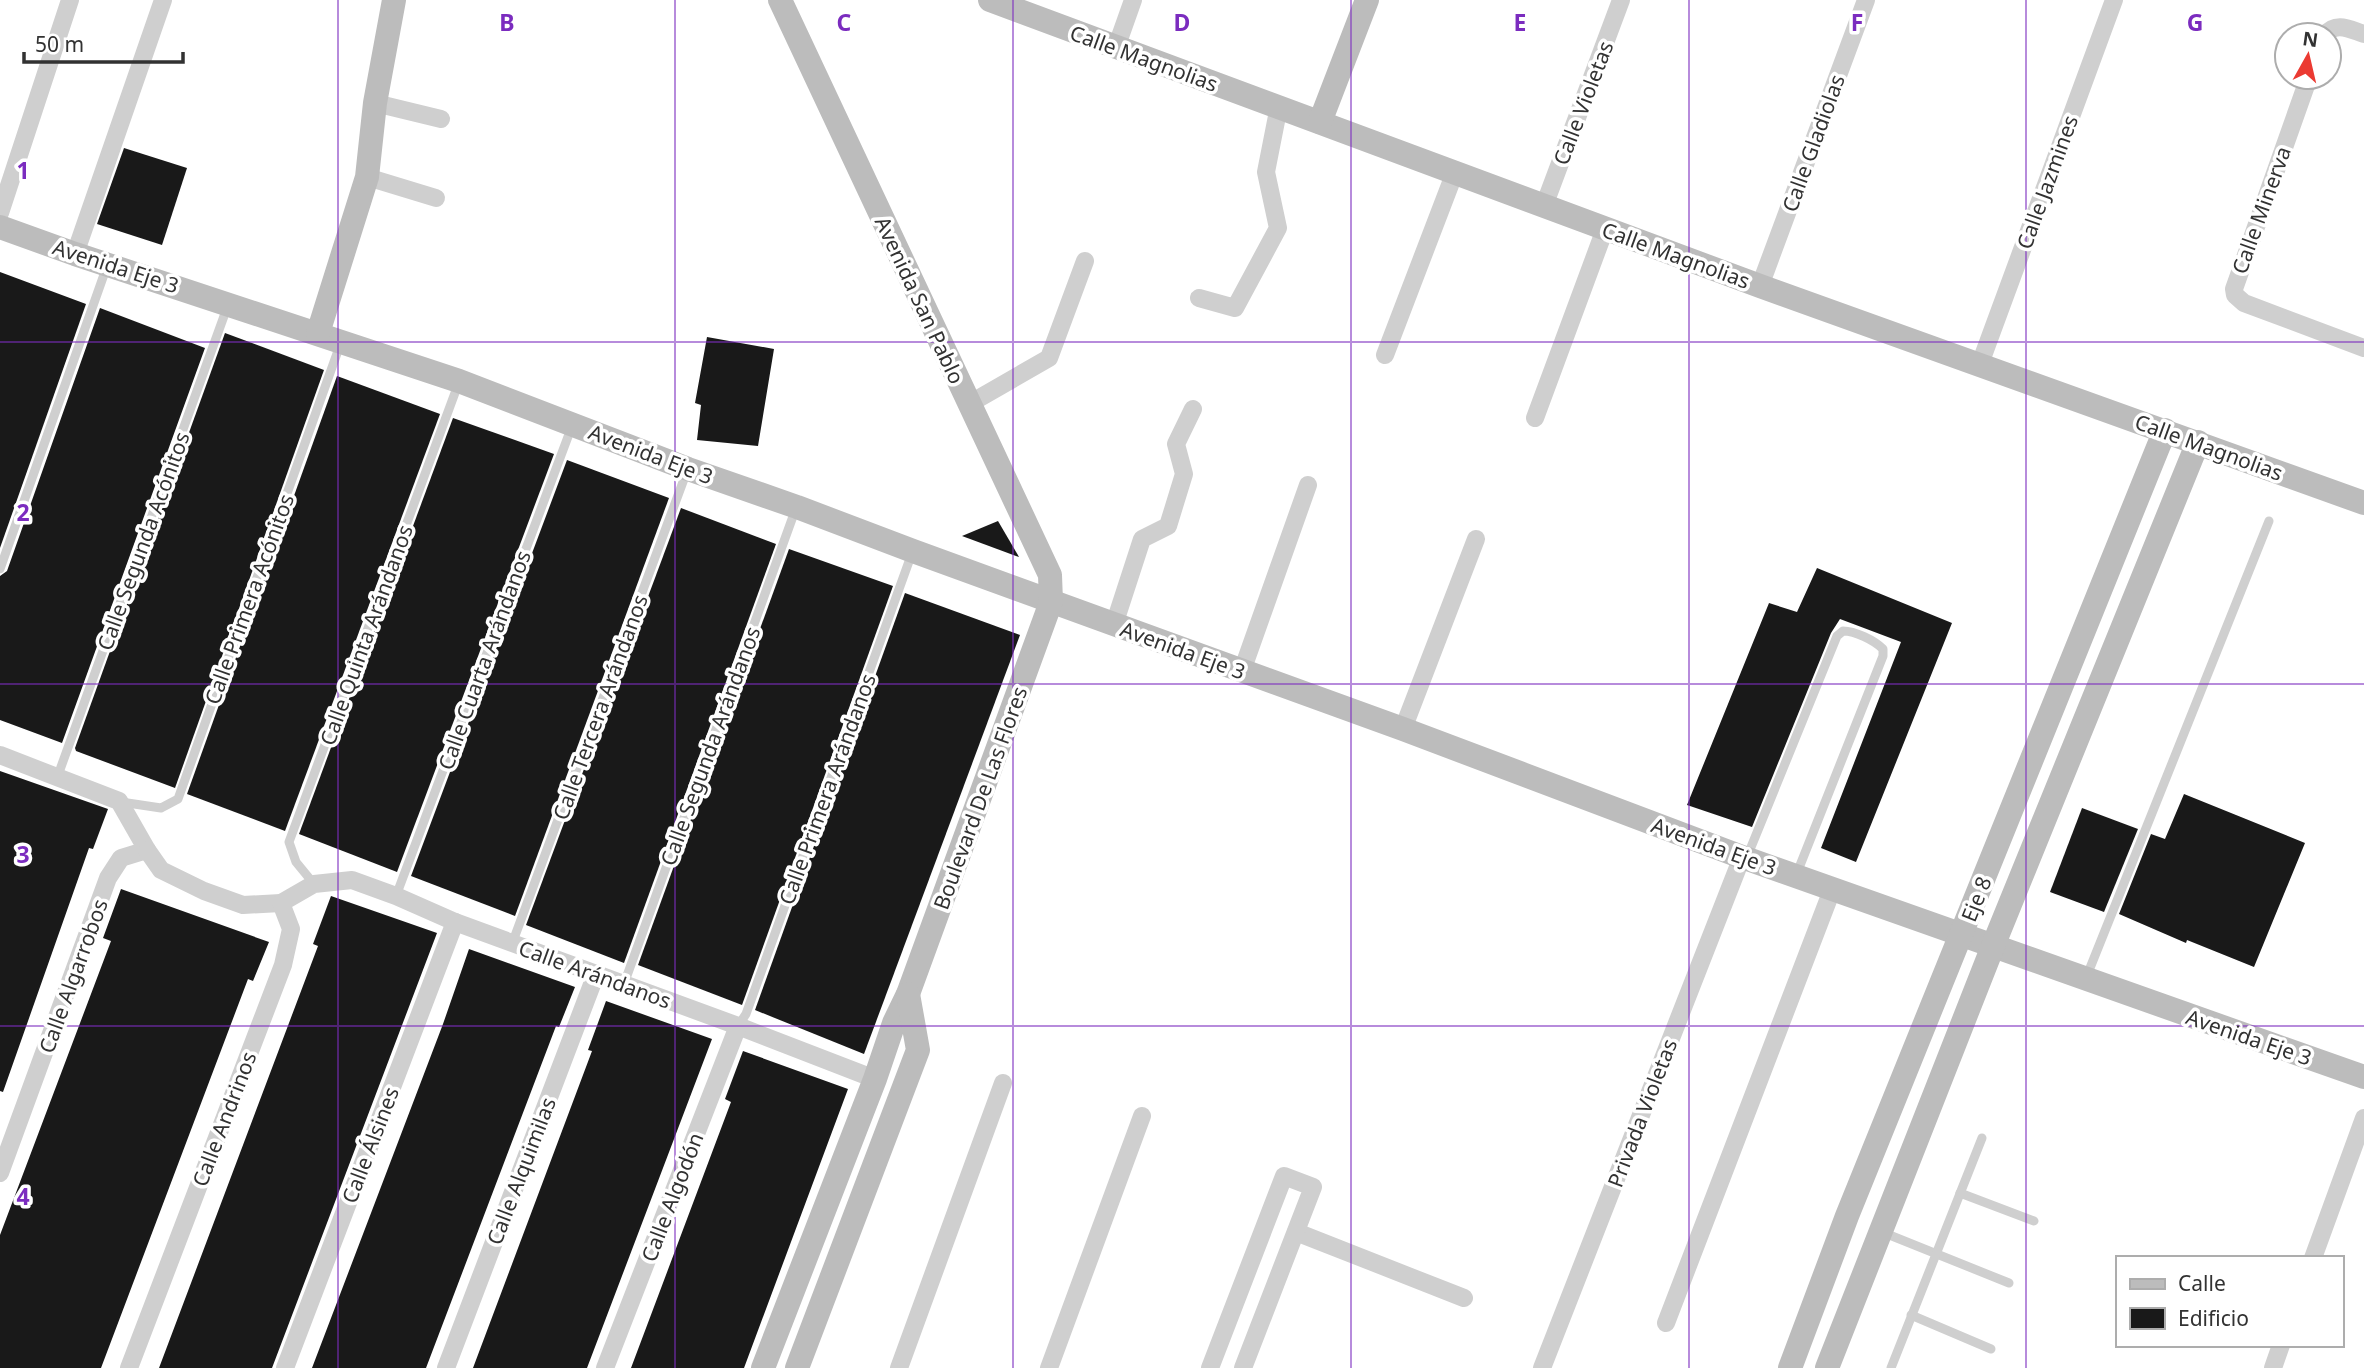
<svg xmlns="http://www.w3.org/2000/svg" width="2364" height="1368" font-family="'Noto Sans',sans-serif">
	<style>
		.building { fill: #191919 }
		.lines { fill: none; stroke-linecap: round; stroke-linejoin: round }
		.lane { stroke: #cfcfcf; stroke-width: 9 }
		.street { stroke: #cfcfcf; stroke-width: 18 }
		.secondary { stroke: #bcbcbc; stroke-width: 24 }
		.grid { fill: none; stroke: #7b2cbf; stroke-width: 2; stroke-opacity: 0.55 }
		.labels { text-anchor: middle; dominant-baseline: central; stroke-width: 7; stroke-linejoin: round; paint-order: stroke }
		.street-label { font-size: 21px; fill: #323232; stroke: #fff }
		.grid-label { font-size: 23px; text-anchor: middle; font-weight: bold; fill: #7b2cbf; stroke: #fff; stroke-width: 7; stroke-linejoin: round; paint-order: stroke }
	</style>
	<rect width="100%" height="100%" fill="#fff"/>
	<g class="building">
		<polygon points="124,148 187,168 162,245 97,224"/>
		<polygon points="0,272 86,304 0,548"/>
		<polygon points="100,308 205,348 62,743 0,720 0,576 7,571"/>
		<polygon points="225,333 324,370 175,788 76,751 75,748"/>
		<polygon points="707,337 774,349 758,446 697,440 701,405 695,403"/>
		<polygon points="337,376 440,414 285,831 187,794"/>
		<polygon points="453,418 554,454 397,872 299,834"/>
		<polygon points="567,460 669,498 515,916 411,876"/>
		<polygon points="681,508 776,544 624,963 526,925"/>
		<polygon points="998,521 1019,557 962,536"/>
		<polygon points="789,549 893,586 742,1005 638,965"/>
		<polygon points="1817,568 1952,623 1856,862 1821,848 1901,642 1840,619 1831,633 1752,827 1687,805 1769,603 1797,612"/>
		<polygon points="905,593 1020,635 864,1054 755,1010"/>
		<polygon points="0,771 108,809 93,849 89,848 3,1092 0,1091"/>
		<polygon points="2184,794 2305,843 2254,967 2187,940 2186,943 2119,914 2151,834 2165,839"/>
		<polygon points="2082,808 2138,829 2104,912 2050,892"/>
		<polygon points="121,889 269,942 253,981 248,979 101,1368 0,1368 0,1235 111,941 103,938"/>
		<polygon points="331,896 437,933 272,1368 159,1368 318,946 313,944"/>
		<polygon points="469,949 575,987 559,1027 556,1026 426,1368 312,1368 443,1024"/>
		<polygon points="606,1001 712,1039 587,1368 473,1368 592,1051 588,1050"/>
		<polygon points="743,1051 848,1089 744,1368 631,1368 731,1102 725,1099"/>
	</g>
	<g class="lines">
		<g class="lane">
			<polyline points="0,569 107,266"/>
			<polyline points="57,778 228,305"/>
			<polyline points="121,802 161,808 178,799 340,345"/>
			<path d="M1747 857 1837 636 1843 631C1855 631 1874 640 1883 649V656L1797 873"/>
			<polyline points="314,884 296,862 289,842 459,382"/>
			<polyline points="396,896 572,426"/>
			<polyline points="512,944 687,471"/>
			<polyline points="2086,978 2269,521"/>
			<polyline points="624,984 796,508"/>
			<polyline points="738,1026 746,1014 912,553"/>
			<polyline points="1960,1193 2034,1221"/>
			<polyline points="1882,1232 2009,1283"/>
			<polyline points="1911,1315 1991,1349"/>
			<polyline points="1891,1368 1982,1138"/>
		</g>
		<g class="street">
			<path d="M2325 35C2336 21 2349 29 2364 34"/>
			<polyline points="1116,48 1133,0"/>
			<polyline points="2309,77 2234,289 2235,295 2244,303 2364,348"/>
			<polyline points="375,103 441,119"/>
			<polyline points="367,177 436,198"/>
			<polyline points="1544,206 1621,0"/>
			<polyline points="0,213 70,0"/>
			<polyline points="75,254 163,0"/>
			<polyline points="1760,286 1866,0"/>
			<polyline points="1199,298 1235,308 1278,228 1266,172 1279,106"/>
			<polyline points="1385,355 1455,172"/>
			<polyline points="1980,364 2114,0"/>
			<polyline points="969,404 1049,358 1085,261"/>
			<polyline points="1535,418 1605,229"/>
			<polyline points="1114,625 1142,539 1168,526 1184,474 1176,444 1193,409"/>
			<polyline points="1242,671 1308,485"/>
			<polyline points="1403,729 1476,539"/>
			<polyline points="0,755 119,801 147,850 121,858 108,878 0,1173"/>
			<polyline points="147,850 161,870 204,891 243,905 281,903"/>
			<polyline points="1296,1232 1464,1298"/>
			<polyline points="2313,1258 2364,1118"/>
			<polyline points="1666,1323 1832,890"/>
			<polyline points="129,1368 283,965 291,929 281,903 314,884 352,880 396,896 455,922 738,1026 875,1079"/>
			<polyline points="285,1368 455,922"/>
			<polyline points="446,1368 596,974"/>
			<polyline points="605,1368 738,1026"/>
			<polyline points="899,1368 1003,1083"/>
			<polyline points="1049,1368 1142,1116"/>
			<polyline points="1210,1368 1284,1176 1313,1187 1243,1368"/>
			<polyline points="1542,1368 1742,857"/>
			<polyline points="2273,1368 2281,1345"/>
		</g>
		<g class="secondary">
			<polyline points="990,0 1760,286 2364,503"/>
			<polyline points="1320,122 1367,0"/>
			<polyline points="0,227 75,254 459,381 688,469 797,507 913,551 1403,729 1742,857 2364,1077"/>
			<polyline points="318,333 367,177 375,103 394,0"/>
			<polyline points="763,1368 875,1079 894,1023 908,994 1051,602 1050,575 780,0"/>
			<polyline points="797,1368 918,1050 908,994"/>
			<polyline points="1790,1368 1847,1216 2165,430"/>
			<polyline points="1827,1368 1993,946 2198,442"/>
		</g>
	</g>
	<path class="grid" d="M338 0V1368M675 0V1368M1013 0V1368M1351 0V1368M1689 0V1368M2026 0V1368M0 342H2364M0 684H2364M0 1026H2364"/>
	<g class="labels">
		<g class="street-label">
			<text transform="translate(1144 58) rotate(20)">Calle Magnolias</text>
			<text transform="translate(1583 103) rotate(-69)">Calle Violetas</text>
			<text transform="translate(1813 143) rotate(-70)">Calle Gladiolas</text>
			<text transform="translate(2047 182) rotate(-70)">Calle Jazmines</text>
			<text transform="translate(2261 210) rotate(-70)">Calle Minerva</text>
			<text transform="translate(1676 255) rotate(20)">Calle Magnolias</text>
			<text transform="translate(116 266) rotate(18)">Avenida Eje 3</text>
			<text transform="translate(920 300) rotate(65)">Avenida San Pablo</text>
			<text transform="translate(2209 447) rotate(20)">Calle Magnolias</text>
			<text transform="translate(651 454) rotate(21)">Avenida Eje 3</text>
			<text transform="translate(143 541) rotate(-70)">Calle Segunda Acónitos</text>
			<text transform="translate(249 599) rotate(-70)">Calle Primera Acónitos</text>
			<text transform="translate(366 635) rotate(-70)">Calle Quinta Arándanos</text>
			<text transform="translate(1183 650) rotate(20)">Avenida Eje 3</text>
			<text transform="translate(484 660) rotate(-70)">Calle Cuarta Arándanos</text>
			<text transform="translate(600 707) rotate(-70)">Calle Tercera Arándanos</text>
			<text transform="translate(710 746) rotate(-70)">Calle Segunda Arándanos</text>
			<text transform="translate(827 789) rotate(-70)">Calle Primera Arándanos</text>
			<text transform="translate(980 798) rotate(-70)">Boulevard De Las Flores</text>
			<text transform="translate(1714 846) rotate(20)">Avenida Eje 3</text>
			<text transform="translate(1976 899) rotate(-68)">Eje 8</text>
			<text transform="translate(595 974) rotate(20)">Calle Arándanos</text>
			<text transform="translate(73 976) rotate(-70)">Calle Algarrobos</text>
			<text transform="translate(2249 1037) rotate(19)">Avenida Eje 3</text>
			<text transform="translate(1642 1113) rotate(-69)">Privada Violetas</text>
			<text transform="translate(224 1119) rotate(-69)">Calle Andrinos</text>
			<text transform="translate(370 1145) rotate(-69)">Calle Álsines</text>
			<text transform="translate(521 1171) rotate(-69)">Calle Alquimilas</text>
			<text transform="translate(672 1197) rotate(-69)">Calle Algodón</text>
		</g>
	</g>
	<g class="grid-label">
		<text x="507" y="31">B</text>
		<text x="844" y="31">C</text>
		<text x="1182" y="31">D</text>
		<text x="1520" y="31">E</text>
		<text x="1857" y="31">F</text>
		<text x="2195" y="31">G</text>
		<text x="23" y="179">1</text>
		<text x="23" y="521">2</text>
		<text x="23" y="863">3</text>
		<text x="23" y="1205">4</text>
	</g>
	<rect x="2116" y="1256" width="228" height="91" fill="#ffffff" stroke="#adadad" stroke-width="2"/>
	<rect x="2130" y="1279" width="35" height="10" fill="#bcbcbc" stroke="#adadad" stroke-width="2"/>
	<text x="2178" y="1291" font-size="21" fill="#323232">Calle</text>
	<rect x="2130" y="1308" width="35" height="21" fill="#191919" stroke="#adadad" stroke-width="2"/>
	<text x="2178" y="1326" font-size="21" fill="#323232">Edificio</text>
	<g transform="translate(2308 56) rotate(8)"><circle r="33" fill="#ffffff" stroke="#adadad" stroke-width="2"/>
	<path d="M0-5L12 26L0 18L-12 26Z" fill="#eb3a32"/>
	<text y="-10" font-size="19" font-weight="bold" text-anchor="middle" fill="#323232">N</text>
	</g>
	<path d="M24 52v10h159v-10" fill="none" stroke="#323232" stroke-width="3.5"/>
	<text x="35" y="52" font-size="21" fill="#323232" stroke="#ffffff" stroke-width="5" paint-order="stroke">50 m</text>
</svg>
